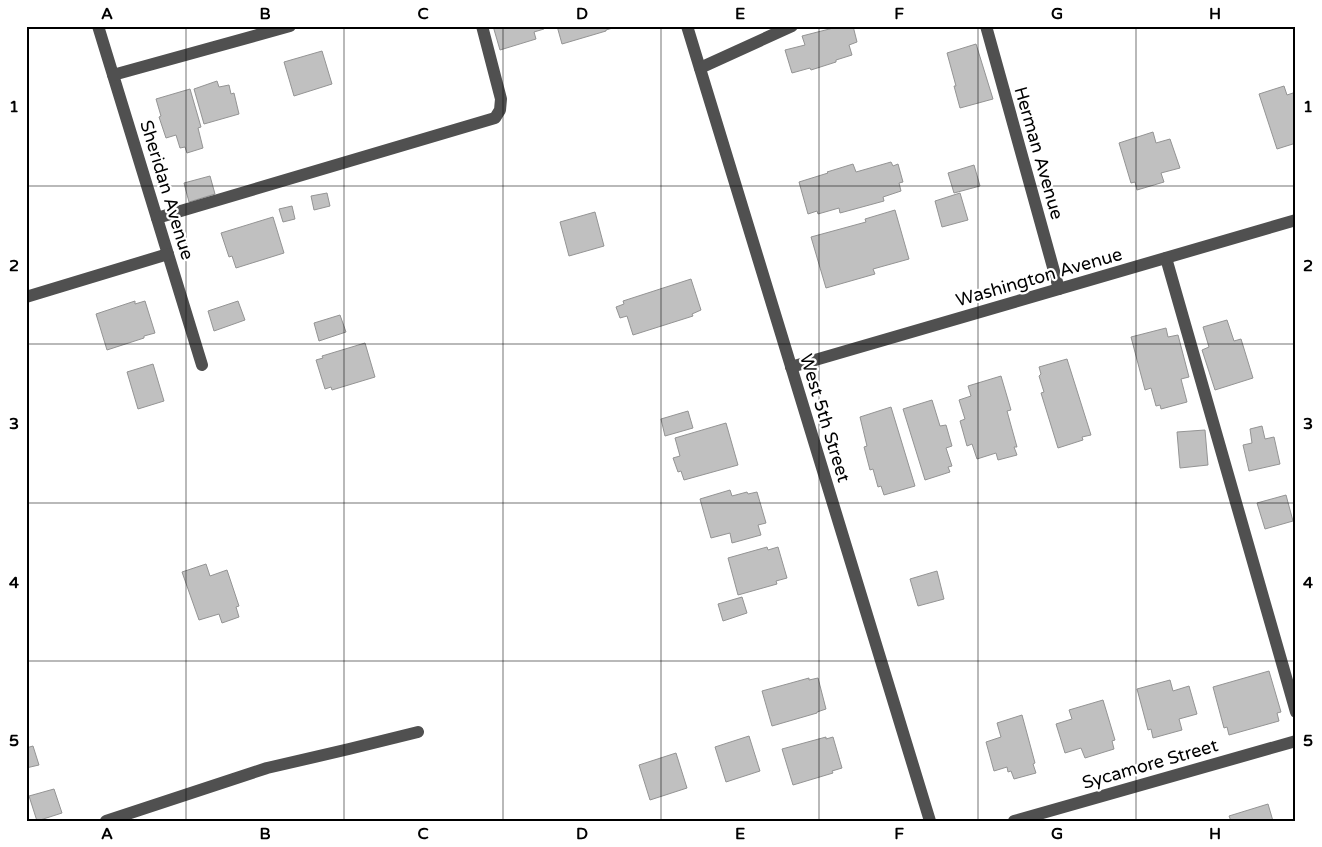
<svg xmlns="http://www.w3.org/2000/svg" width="1322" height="847" font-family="'Varela Round',sans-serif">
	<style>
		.building { fill: #c0c0c0; stroke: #949494 }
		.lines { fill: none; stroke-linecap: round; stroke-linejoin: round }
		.minor { stroke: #505050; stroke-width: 12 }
		.grid { fill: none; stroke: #000; stroke-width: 1; stroke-opacity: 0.55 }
		.labels { text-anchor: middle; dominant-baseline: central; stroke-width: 4.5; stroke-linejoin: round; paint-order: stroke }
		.street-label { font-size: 18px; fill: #000; stroke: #fff }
		.neatline { fill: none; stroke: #000; stroke-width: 2 }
		.grid-label { font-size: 16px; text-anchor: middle; font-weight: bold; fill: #000 }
	</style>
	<rect width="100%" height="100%" fill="#fff"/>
	<g class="building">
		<polygon points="493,26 544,26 544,29 534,32 536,39 500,50"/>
		<polygon points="557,26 619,26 606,30 606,31 562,44"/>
		<polygon points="841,26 843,26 844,28 853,26 857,42 849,45 852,55 836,60 836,62 811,70 810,68 792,73 785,50 805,45 802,36"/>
		<polygon points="976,44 993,99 960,108 954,86 956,86 947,53"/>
		<polygon points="322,51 332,84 294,96 284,62"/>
		<polygon points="217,81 219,87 229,85 231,94 234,93 239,114 204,124 194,89"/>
		<polygon points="1284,86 1287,95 1296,92 1296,129 1294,129 1296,134 1296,143 1277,149 1259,94"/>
		<polygon points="190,89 201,127 198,128 203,148 187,153 185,147 180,148 176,135 166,138 159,117 161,116 156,99"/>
		<polygon points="1153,132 1156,143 1170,139 1180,168 1161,173 1164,182 1137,190 1135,182 1131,183 1119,143"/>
		<polygon points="891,162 893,166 898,164 903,182 899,183 901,191 883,197 884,201 840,213 839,208 818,214 817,211 808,214 799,182 828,173 827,172 853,164 856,172"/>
		<polygon points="974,165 980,186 954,193 948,173"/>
		<polygon points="210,176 215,194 189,202 184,183"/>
		<polygon points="327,193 330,206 314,210 311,196"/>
		<polygon points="960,193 968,220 942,227 935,201"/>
		<polygon points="292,206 295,219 283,222 279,209"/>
		<polygon points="895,210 909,259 873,269 875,274 826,288 811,237 866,222 865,219"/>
		<polygon points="595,212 604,246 569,256 560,222"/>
		<polygon points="273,217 284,253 236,268 232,256 229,257 221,233"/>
		<polygon points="691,279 701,310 692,314 693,316 633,335 627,316 620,318 616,307 624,304 623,301"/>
		<polygon points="135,301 135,304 145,301 155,333 144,336 144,338 107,350 96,314"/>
		<polygon points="238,301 245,320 214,331 208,311"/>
		<polygon points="340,315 346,332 319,341 314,323"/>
		<polygon points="1227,320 1234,341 1241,339 1253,378 1215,390 1202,350 1209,347 1203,327"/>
		<polygon points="1166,328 1168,337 1178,335 1189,377 1181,379 1187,402 1161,409 1160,405 1156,406 1151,388 1145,390 1131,337"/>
		<polygon points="365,343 375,377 332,390 331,387 325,389 316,360 323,358 322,356"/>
		<polygon points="1067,359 1091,435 1082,437 1083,440 1058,448 1041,393 1044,392 1039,376 1041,374 1039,367"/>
		<polygon points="153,364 164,401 138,409 127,372"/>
		<polygon points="1001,376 1011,410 1007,411 1017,447 1014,447 1017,455 998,460 996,453 977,459 972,444 967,446 960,421 965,419 959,400 971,396 968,386"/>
		<polygon points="932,400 940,426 946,425 952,446 946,448 952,466 948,467 950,472 925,480 903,409"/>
		<polygon points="891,407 915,486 884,495 881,486 878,487 873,469 870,470 864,447 867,446 860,417"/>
		<polygon points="688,411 693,428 665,436 661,419"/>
		<polygon points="726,423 738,465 684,480 681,471 678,472 673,458 680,456 675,438"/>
		<polygon points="1262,426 1265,439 1274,437 1280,464 1249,471 1243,445 1252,443 1250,429"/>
		<polygon points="1205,430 1208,465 1180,468 1177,432"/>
		<polygon points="730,490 732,496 747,492 748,494 757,492 766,523 758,525 761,535 732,543 730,533 711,538 700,499"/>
		<polygon points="1286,495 1293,521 1265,529 1257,503"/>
		<polygon points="767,547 768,550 778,547 787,578 776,581 777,584 738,595 728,558"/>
		<polygon points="206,564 210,576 227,570 239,606 236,607 239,617 222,623 219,614 199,620 182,572"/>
		<polygon points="937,571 944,599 918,606 910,579"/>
		<polygon points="742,597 747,613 723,621 718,604"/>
		<polygon points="1269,671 1281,712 1277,713 1279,721 1229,735 1227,727 1224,728 1213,687"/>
		<polygon points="809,678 809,680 818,678 826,709 817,712 817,713 772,726 762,691"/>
		<polygon points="1170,680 1173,691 1189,686 1197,714 1179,719 1182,730 1153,738 1151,729 1148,730 1137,689"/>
		<polygon points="1103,700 1115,740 1112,741 1114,749 1085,758 1081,748 1065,753 1056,724 1072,719 1069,710"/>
		<polygon points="1022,715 1035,763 1033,764 1036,773 1014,779 1011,771 1008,772 1007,767 994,771 986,742 1001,737 997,723"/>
		<polygon points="749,736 760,771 726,782 715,747"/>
		<polygon points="826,737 826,739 833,737 842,768 832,771 833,773 793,785 782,749"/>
		<polygon points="33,746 39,765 26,768 26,748"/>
		<polygon points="676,753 687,788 650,800 639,765"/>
		<polygon points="54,789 62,813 37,821 29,796"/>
		<polygon points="1268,804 1273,821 1231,821 1229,816"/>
	</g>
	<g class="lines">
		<g class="minor">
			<polyline points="98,26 202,365"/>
			<polyline points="687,26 930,821"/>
			<polyline points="986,26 1059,289"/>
			<polyline points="700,68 792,26"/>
			<polyline points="113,75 290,26"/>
			<polyline points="157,218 495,118 500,110 501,99 482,26"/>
			<polyline points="1166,258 1296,712"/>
			<polyline points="26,297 168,254"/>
			<polyline points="791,367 1296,220"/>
			<polyline points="106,821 267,768 349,749 418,732"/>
			<polyline points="1014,821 1296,741"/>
		</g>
	</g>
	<path class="grid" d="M186 26V821M344 26V821M503 26V821M661 26V821M819 26V821M978 26V821M1136 26V821M26 186H1296M26 344H1296M26 503H1296M26 661H1296"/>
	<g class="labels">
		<g class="street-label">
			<text transform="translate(1039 153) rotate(74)">Herman Avenue</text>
			<text transform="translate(167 190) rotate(73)">Sheridan Avenue</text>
			<text transform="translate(1039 277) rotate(-16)">Washington Avenue</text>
			<text transform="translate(825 418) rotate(73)">West 5th Street</text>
			<text transform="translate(1150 764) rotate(-16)">Sycamore Street</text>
		</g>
	</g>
	<rect width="1322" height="847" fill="none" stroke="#ffffff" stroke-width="55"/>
	<rect x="28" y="28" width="1266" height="792" class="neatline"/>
	<g class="grid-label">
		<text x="107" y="19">A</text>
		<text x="265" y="19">B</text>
		<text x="423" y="19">C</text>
		<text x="582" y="19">D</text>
		<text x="740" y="19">E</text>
		<text x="899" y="19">F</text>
		<text x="1057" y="19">G</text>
		<text x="1215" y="19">H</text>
		<text x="14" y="112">1</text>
		<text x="1308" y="112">1</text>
		<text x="14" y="271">2</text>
		<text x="1308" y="271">2</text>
		<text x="14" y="429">3</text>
		<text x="1308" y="429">3</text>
		<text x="14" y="588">4</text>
		<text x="1308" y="588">4</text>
		<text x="14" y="746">5</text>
		<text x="1308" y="746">5</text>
		<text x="107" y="839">A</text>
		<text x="265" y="839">B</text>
		<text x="423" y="839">C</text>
		<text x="582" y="839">D</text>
		<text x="740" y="839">E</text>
		<text x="899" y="839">F</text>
		<text x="1057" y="839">G</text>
		<text x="1215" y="839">H</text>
	</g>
</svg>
